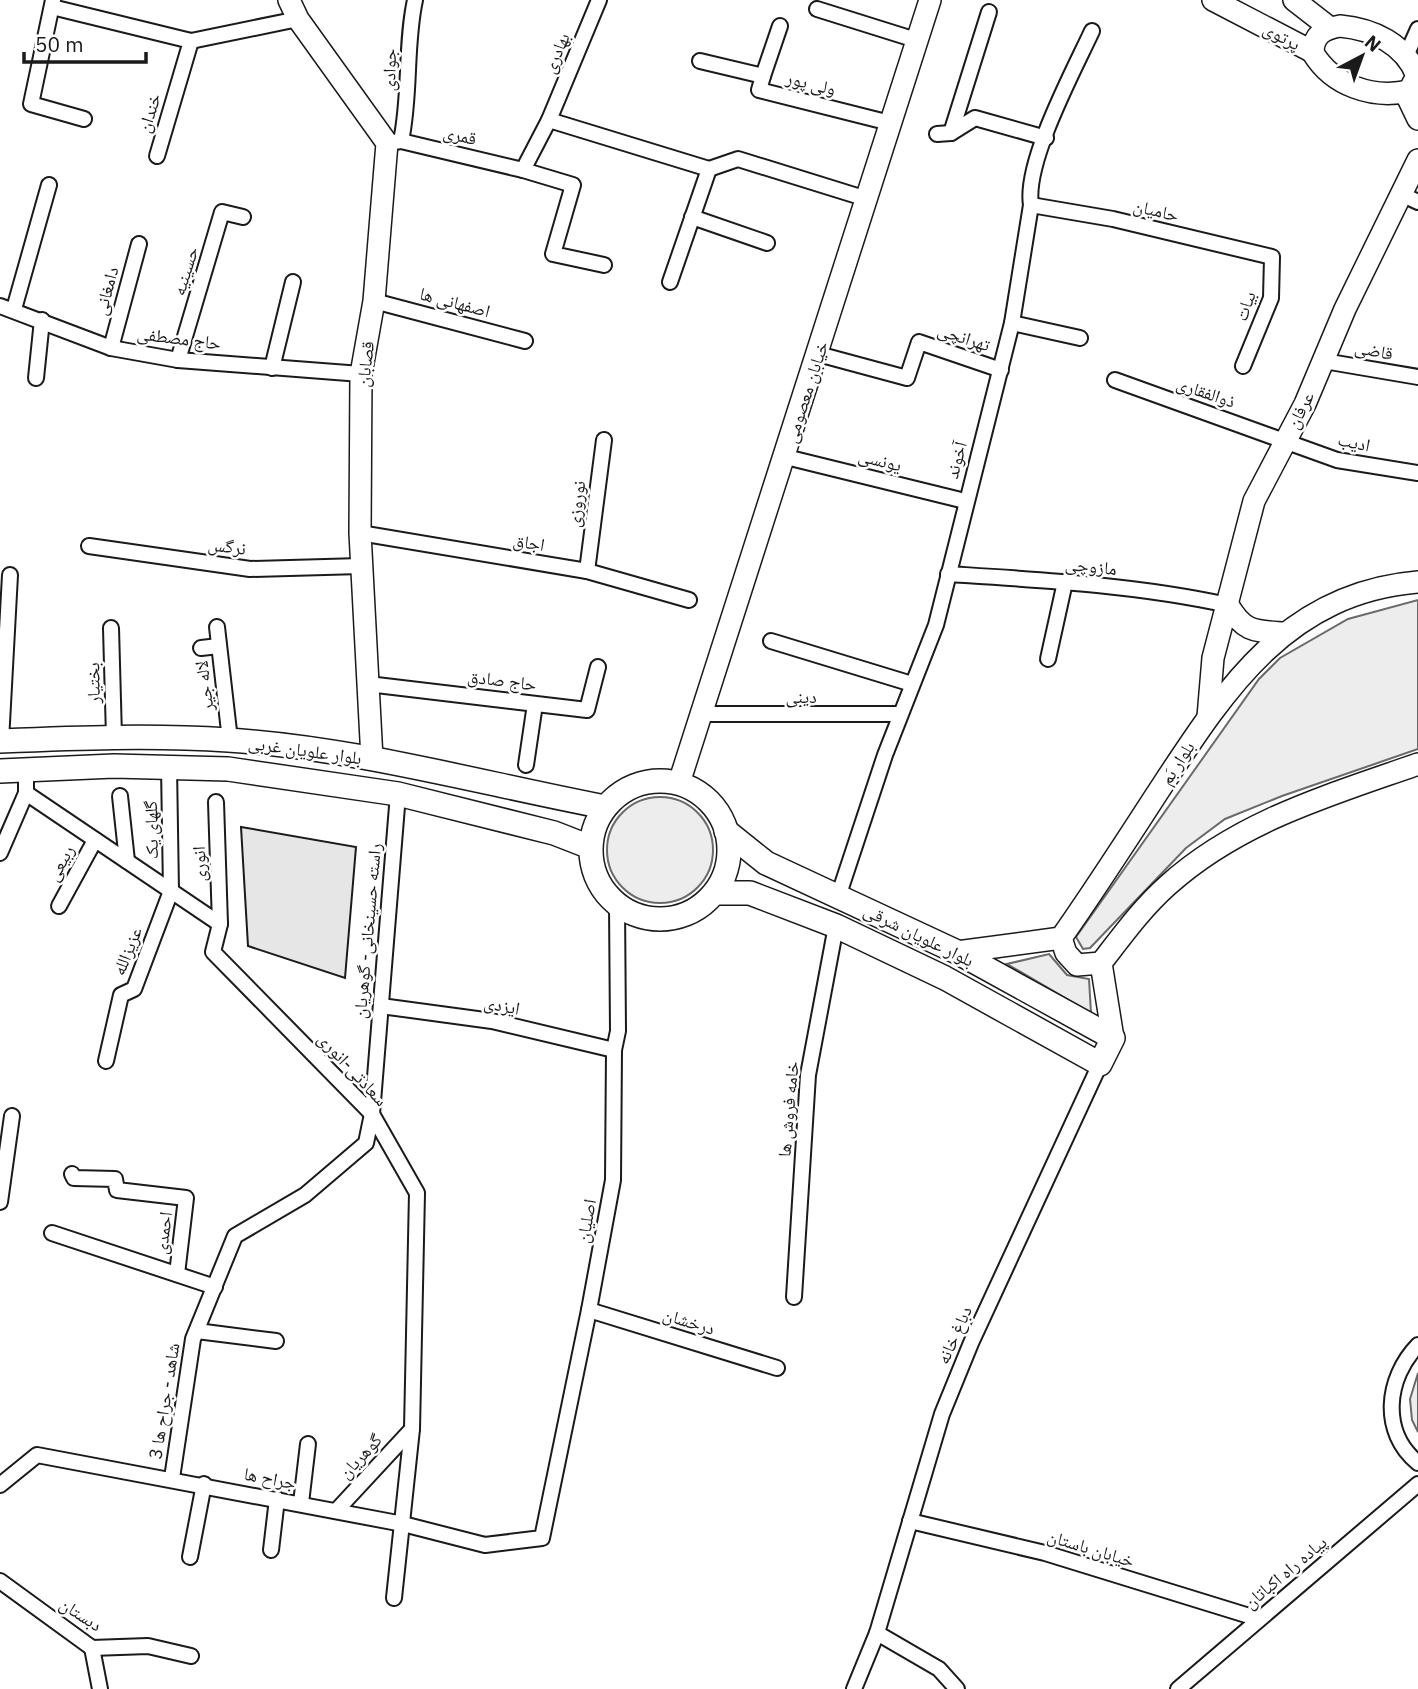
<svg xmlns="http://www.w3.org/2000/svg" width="1418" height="1689" font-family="'IBM Plex Sans','Noto Naskh Arabic',sans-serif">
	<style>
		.built { fill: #ededed; stroke: #6a6a6a; stroke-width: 2 }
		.building { fill: #e6e6e6; stroke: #1a1a1a; stroke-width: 2 }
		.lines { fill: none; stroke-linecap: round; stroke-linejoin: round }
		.street-casing { stroke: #1a1a1a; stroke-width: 18 }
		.secondary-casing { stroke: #1a1a1a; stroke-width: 24 }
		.primary-casing { stroke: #1a1a1a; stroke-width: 26 }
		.street { stroke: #fff; stroke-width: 14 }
		.secondary { stroke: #fff; stroke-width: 21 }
		.primary { stroke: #fff; stroke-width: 23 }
		.labels { text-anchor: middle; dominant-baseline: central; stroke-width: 5; stroke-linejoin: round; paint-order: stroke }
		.street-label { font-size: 18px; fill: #1a1a1a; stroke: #fff }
	</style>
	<rect width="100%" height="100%" fill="#fff"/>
	<g class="built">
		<polygon points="1418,600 1418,749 1282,796 1225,819 1186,848 1090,948 1083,949 1076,937 1259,679 1280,658 1348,619"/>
		<circle cx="660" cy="850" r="53"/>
		<polygon points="1049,954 1067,975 1089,979 1091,1013 1007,964"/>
		<polygon points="1418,1373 1418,1432 1412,1420 1410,1399"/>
	</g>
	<polygon class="building" points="241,827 356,847 345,978 248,946"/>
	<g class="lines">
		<g class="street-casing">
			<g id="street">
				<polyline points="53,0 31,104 84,119"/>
				<polyline points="52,7 191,41 298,19"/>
				<polyline points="817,9 916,40"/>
				<polyline points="1406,56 1418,29"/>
				<polyline points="700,61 763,76 759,90 890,123"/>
				<polyline points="763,76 780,26"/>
				<polyline points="549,120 709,169"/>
				<polyline points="951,133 989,12"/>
				<polyline points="937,134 951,133 975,118 1046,138"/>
				<path d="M401 141C411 94 405 46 415 0"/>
				<polyline points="387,143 401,141 523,170 573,185 553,254 604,265"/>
				<polyline points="157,156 191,41"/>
				<polyline points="709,169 738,159 867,199"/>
				<polyline points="523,170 549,120 599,0"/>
				<polyline points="1403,195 1418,202"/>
				<polyline points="1031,205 1113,219 1272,257 1271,298 1243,366"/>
				<polyline points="692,217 767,243"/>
				<polyline points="670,282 709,169"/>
				<polyline points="374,301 525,341"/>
				<polyline points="0,306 111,348 178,360 361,374"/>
				<polyline points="14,309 49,185"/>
				<polyline points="1012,323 1080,338"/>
				<polyline points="111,348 139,244"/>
				<polyline points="818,354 907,378 919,342 1001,370"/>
				<polyline points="178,360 222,212 243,217"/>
				<polyline points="1324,361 1418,377"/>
				<polyline points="272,368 293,282"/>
				<polyline points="36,378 42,320"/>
				<polyline points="1115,380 1337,460 1418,473"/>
				<polyline points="786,457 965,501"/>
				<polyline points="360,533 587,571 689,600"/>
				<polyline points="89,546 250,569 361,566"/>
				<polyline points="587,571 604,440"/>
				<path d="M948 574C1042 580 1136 585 1228 605"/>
				<polyline points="217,627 230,740"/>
				<polyline points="111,628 114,737"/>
				<polyline points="771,641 912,684"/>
				<polyline points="201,648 219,646"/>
				<polyline points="1048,659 1065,582"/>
				<polyline points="368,684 587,710 598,667"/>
				<polyline points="703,714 900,714"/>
				<polyline points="1,741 10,575"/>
				<polyline points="526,765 535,704"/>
				<polyline points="26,770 26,793 220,924 213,952 372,1114 417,1193 412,1429 394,1598"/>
				<polyline points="120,796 127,861"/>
				<polyline points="216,802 220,924"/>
				<polyline points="0,853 26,793"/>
				<path d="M838 897 885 755 936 625 1012 323 1031 205C1024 163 1073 72 1092 31"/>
				<polyline points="59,906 95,840"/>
				<polyline points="381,1006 492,1021 614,1050"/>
				<polyline points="106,1061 121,995 134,989 171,891 169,767"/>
				<polyline points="72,1174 74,1178 115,1179 117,1190 186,1198 177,1274"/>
				<polyline points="0,1202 12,1116"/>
				<polyline points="52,1233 215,1287"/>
				<polyline points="794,1297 808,1075 836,926"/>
				<polyline points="589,1310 777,1368"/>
				<polyline points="197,1331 276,1341"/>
				<path d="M1418 1345C1386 1378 1380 1432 1418 1463"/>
				<polyline points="172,1478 193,1339 235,1236 305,1195 366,1143 372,1114 398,794"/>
				<polyline points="0,1485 37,1455 403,1524 485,1545 542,1538 589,1310 613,1180 614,1050 618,1031 617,905"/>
				<polyline points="301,1503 308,1444"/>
				<polyline points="336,1511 412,1429"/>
				<polyline points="910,1521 1045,1553 1259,1619"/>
				<polyline points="271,1550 277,1499"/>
				<polyline points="190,1557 204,1484"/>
				<polyline points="0,1581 92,1648 148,1646 191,1656"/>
				<polyline points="92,1648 100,1689"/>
				<polyline points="854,1689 877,1633"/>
				<polyline points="957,1689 939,1669 877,1633 942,1414 971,1343 1100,1064"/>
				<polyline points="1178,1689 1418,1484"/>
			</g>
		</g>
		<g class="secondary-casing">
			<g id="secondary">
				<polyline points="289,0 298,19 387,143 374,301 361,374 360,533 372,759"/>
				<polyline points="1213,0 1313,52"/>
				<polyline points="1294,0 1330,28"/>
				<path d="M1340 26C1373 29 1405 44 1417 76L1409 91C1373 99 1333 86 1313 53 1313 35 1323 29 1340 26Z"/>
				<polyline points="1405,92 1418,119"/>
				<path d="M1228 605C1244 632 1254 631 1283 633"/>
				<polyline points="1208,717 1213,658 1254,501 1305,404 1345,309 1418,160"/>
				<polyline points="679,783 930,0"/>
				<polyline points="1061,938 1066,953 1077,965 1101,963"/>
				<path d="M957 952 1061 938C1094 891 1125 843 1156 795 1223 693 1284 593 1418 582"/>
				<path d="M1113 1038 1101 963C1122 936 1142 908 1168 885 1239 821 1330 795 1418 764"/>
			</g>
		</g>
		<g class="primary-casing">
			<g id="primary">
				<path d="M0 741C76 738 152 735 228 740 355 748 480 783 605 807"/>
				<polyline points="0,771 114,766 228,769 398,794 554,833 590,847"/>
				<circle cx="660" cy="850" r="69"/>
				<polyline points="715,893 750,893 836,926 945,978 1100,1064 1113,1038 957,952 766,863 726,831"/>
			</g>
		</g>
		<use href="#street" class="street"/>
		<use href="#secondary" class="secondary"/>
		<use href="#primary" class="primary"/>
	</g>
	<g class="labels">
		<g class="street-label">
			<text transform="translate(1282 36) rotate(28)">پرتوی</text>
			<text transform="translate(556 53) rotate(-67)">بهادری</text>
			<text transform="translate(389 70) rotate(-88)">جوادی</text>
			<text transform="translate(811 83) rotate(14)">ولی پور</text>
			<text transform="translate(149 113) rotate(-73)">خندان</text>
			<text transform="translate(460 135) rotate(13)">قمری</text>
			<text transform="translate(1156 210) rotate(13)">حامیان</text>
			<text transform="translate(185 271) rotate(-73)">حسینیه</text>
			<text transform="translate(106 291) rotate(-75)">دامغانی</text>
			<text transform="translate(455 302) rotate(15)">اصفهانی ها</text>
			<text transform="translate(1245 306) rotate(-71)">بیات</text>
			<text transform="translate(964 337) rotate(18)">تهرانچی</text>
			<text transform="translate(179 338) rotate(7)">حاج مصطفی</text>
			<text transform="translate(1374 350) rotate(11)">قاضی</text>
			<text transform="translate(365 364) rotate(-83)">قصابان</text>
			<text transform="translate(806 392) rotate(-72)">خیابان معصومی</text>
			<text transform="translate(1206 392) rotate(19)">ذوالفقاری</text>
			<text transform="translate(1300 410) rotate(-63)">عرفان</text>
			<text transform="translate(1354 442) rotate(12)">ادیب</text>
			<text transform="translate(880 460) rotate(14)">یونسی</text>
			<text transform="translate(956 460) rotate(-75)">آخوند</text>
			<text transform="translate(576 504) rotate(-83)">نوروزی</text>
			<text transform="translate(529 542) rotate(10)">اجاق</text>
			<text transform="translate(227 546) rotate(7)">نرگس</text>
			<text transform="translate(1091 566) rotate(6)">مازوچی</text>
			<text transform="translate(502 680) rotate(7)">حاج صادق</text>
			<text transform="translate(93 683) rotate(-91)">بختیار</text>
			<text transform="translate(204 686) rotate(-97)">لاله جیر</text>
			<text x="801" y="696">دینی</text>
			<text transform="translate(305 750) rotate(8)">بلوار علویان غربی</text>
			<text transform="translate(1177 763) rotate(-57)">بلوار بَم</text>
			<text transform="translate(151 830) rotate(-91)">گلهای یک</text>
			<text transform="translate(60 863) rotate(-61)">ربیعی</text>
			<text transform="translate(199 864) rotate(-92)">انوری</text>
			<text transform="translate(367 931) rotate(-85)">راسته حسینخانی- گوهریان</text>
			<text transform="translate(919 935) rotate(26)">بلوار علویان شرقی</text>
			<text transform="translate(127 951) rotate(-68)">عزیزالله</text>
			<text transform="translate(502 1005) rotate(11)">ایزدی</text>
			<text transform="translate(353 1069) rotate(47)">سعادتی-انوری</text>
			<text transform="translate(788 1109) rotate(-85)">خامه فروش ها</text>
			<text transform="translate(586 1221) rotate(-80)">اصلیان</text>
			<text transform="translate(163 1233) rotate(-83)">احمدی</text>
			<text transform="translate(689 1321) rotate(17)">درخشان</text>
			<text transform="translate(954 1335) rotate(-66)">دباغ خانه</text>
			<text transform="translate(164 1401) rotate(-81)">شاهد - جراح ها 3</text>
			<text transform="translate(360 1456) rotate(-47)">گوهریان</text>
			<text transform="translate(270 1478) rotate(11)">جراح ها</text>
			<text transform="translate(1091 1548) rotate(17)">خیابان باستان</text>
			<text transform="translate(1285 1572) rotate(-40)">پیاده راه اکباتان</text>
			<text transform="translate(81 1614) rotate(33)">دبستان</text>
		</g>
	</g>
	<g transform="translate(1362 56) rotate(41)" stroke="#ffffff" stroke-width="5" paint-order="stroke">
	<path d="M0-5L12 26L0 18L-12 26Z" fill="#1a1a1a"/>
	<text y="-10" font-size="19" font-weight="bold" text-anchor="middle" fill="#1a1a1a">N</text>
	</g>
	<path d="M24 52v10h122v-10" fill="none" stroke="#1a1a1a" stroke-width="3.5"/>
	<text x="35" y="52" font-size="21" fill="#1a1a1a" stroke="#ffffff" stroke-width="5" paint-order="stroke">50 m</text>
</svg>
